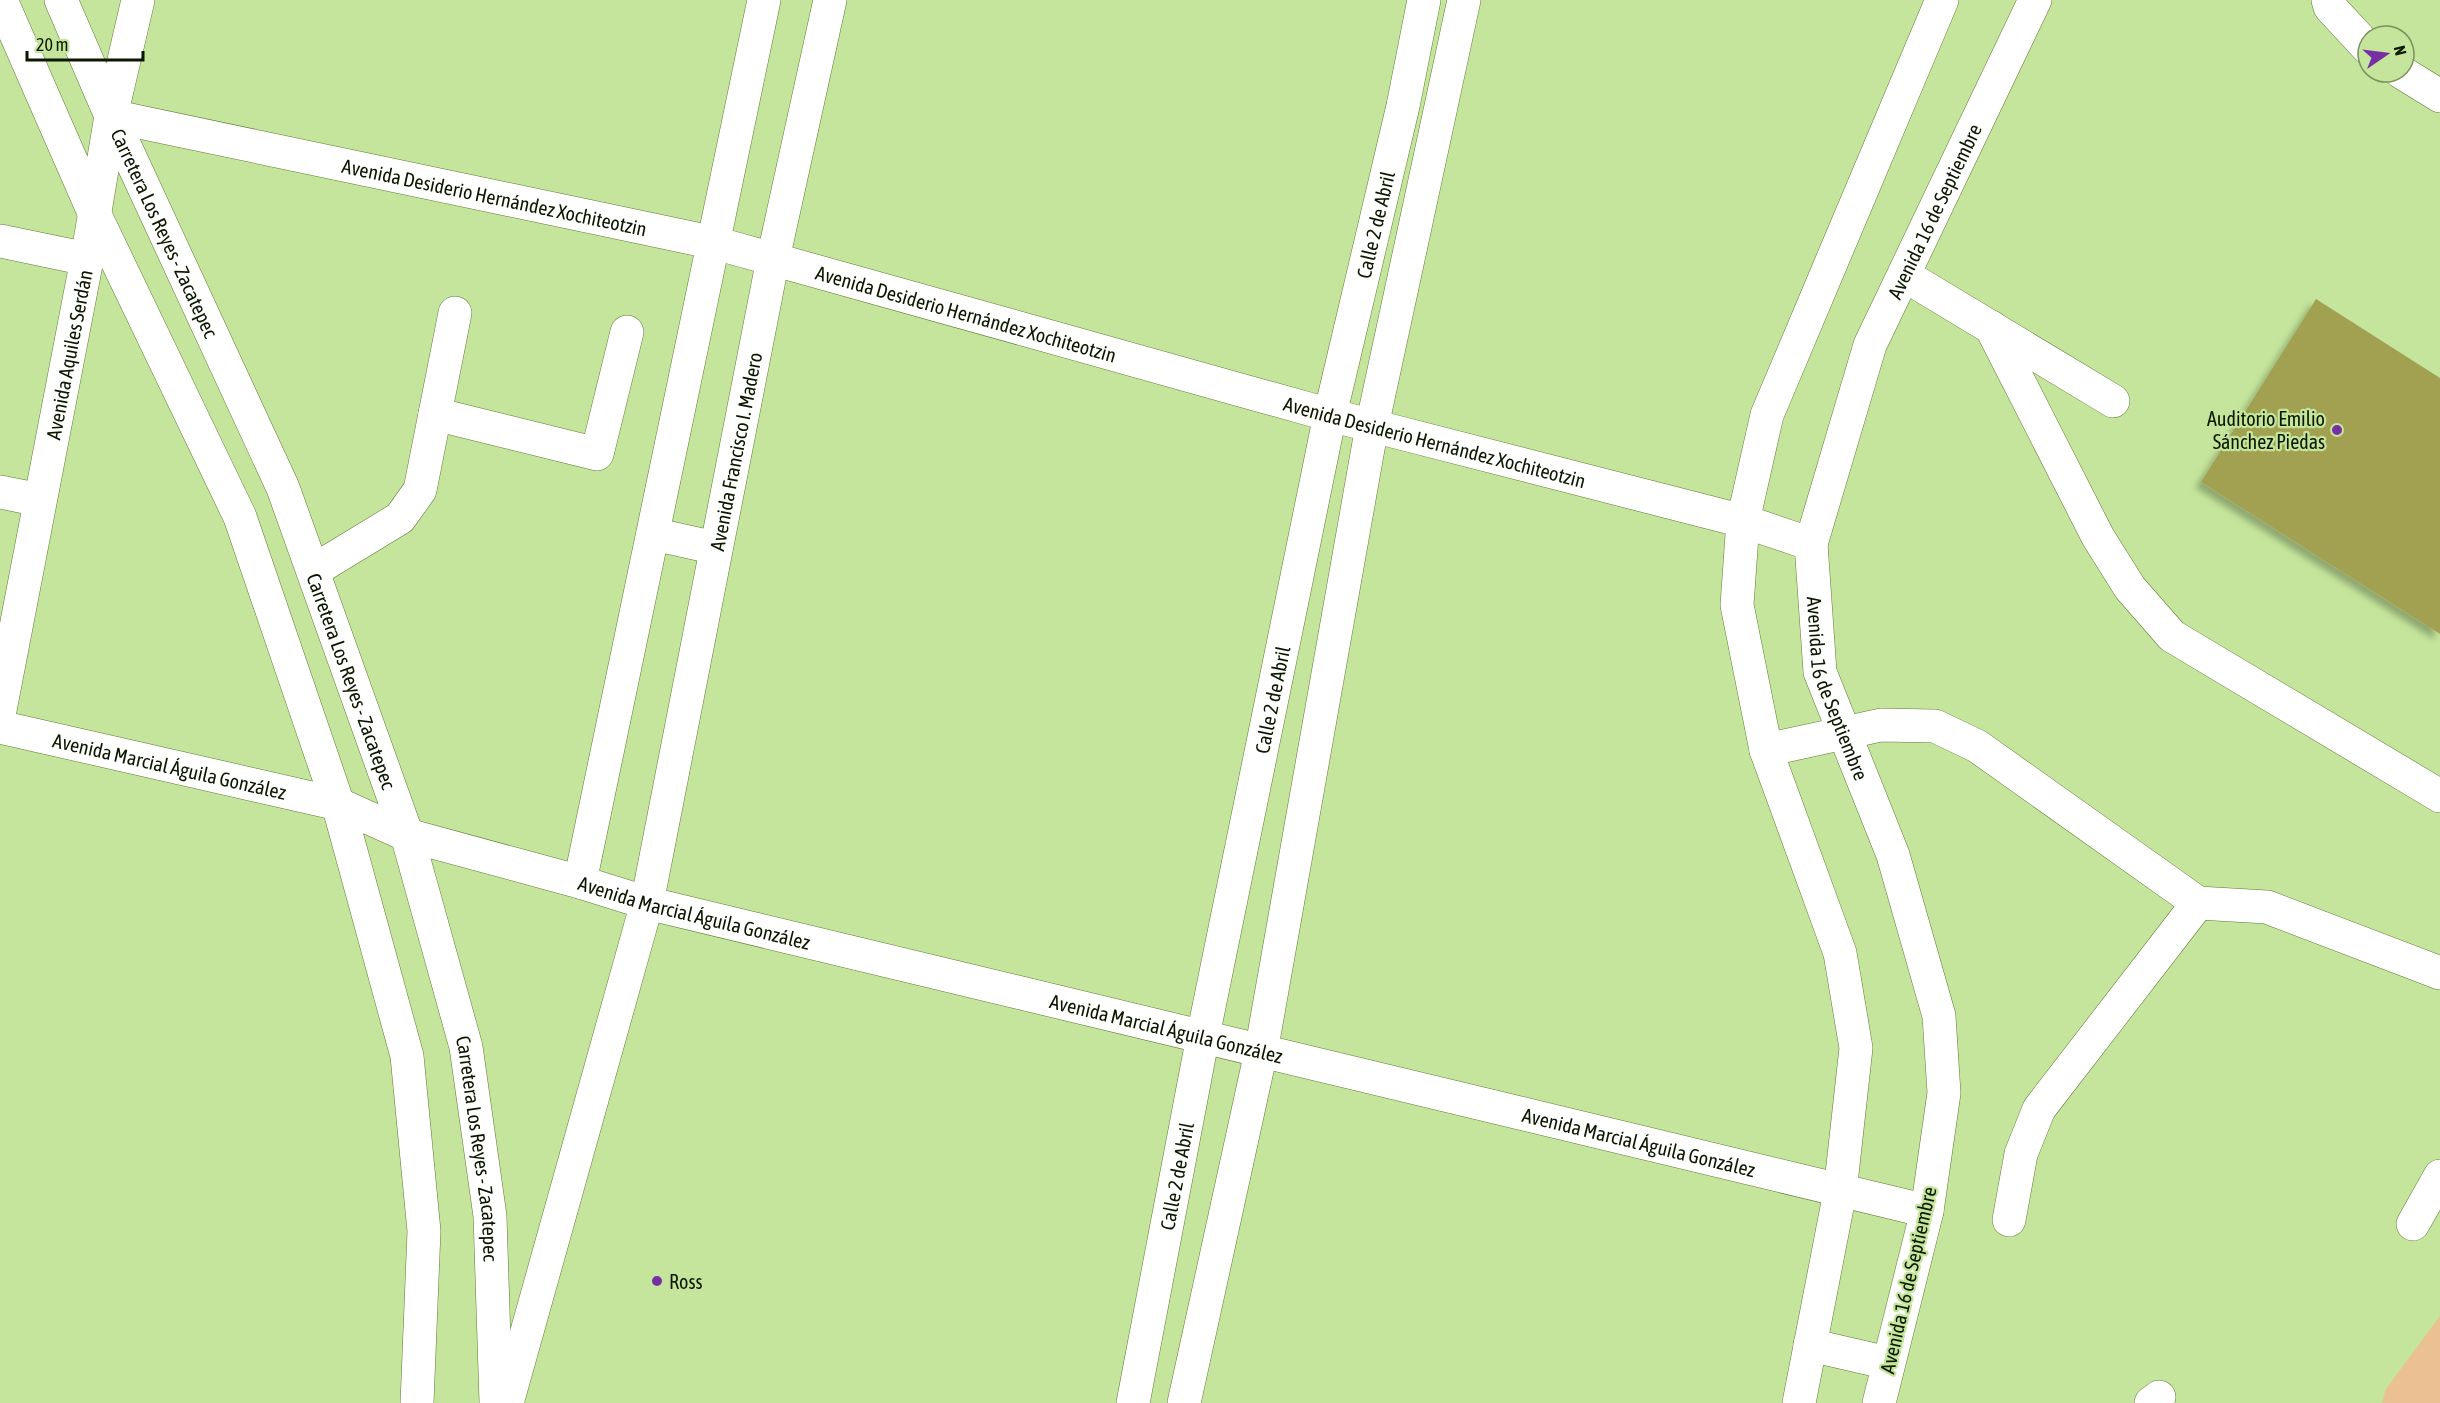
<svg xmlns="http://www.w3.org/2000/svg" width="2440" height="1403" font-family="'Asap Condensed',sans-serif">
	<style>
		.green { fill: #ebc093 }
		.building { fill: #a2a151; filter: url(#shadow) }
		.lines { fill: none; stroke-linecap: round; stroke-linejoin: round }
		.minor-casing { stroke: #5e7b34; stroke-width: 34 }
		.major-casing { stroke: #5e7b34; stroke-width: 34 }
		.minor { stroke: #fff; stroke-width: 33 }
		.major { stroke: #fff; stroke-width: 33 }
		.poi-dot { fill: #7530a4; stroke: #c4e59b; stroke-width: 2 }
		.labels { text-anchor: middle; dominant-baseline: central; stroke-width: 4.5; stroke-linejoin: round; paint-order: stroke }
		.street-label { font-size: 20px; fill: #0c1700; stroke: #c4e59b }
		.poi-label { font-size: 20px; fill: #0c1700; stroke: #c4e59b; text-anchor: end }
	</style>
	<defs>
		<filter id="shadow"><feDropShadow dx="-5.5" dy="5.5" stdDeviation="3" flood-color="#0004"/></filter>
	</defs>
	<rect width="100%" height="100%" fill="#c4e59b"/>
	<polygon class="green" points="2440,1316 2440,1403 2382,1403 2386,1389"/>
	<polygon class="building" points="2316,299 2440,378 2440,634 2201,482"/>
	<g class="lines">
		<g class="minor-casing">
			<g id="minor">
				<polyline points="2328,0 2330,7 2368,48"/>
				<polyline points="2401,72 2440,96"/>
				<polyline points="0,241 87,259"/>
				<polyline points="1904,275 2113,401"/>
				<polyline points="1991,327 2098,537 2130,588 2172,636 2440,796"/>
				<polyline points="435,414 597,454 627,332"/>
				<polyline points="0,492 40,500"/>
				<polyline points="1743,521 1767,415 1942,0"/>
				<polyline points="653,534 716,548"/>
				<path id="s1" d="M1811 544 1870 345 2035 0"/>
				<polyline points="313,571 400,518 420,490 455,313"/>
				<path id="s2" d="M0 710 87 259 111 116 138 0"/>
				<path id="s3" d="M0 727 338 804 407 835 580 882 647 903 1927 1211"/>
				<polyline points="1766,750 1881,725 1935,726 1977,746 2198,903 2267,907 2440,973"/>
				<polyline points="580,882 764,0"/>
				<path id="s4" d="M647 903 773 259 830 0"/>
				<polyline points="2009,1220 2021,1154 2039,1109 2198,903"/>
				<polyline points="2413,1224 2440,1176"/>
				<path id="s5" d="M1133 1403 1203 1036 1330 415 1403 106 1424 0"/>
				<polyline points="1184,1403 1261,1052 1372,426 1464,0"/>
				<polyline points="2151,1403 2159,1397"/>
			</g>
		</g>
		<g class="major-casing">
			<g id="major">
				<polyline points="1,0 95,215 240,517 338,804 407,1056 424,1231 417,1403"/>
				<path id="s6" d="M61 0 111 116 283 488 407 835 466 1047 490 1216 496 1403"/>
				<path id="s7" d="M111 116 715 243 1330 415 1743 521 1811 544 1820 672 1893 855 1939 1016 1944 1093 1927 1211 1879 1403"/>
				<polyline points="1743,521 1737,605 1766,750 1840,953 1856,1048 1840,1192 1799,1403"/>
				<polyline points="1810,1345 1888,1363"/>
				<polyline points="507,1403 647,903"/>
			</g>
		</g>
		<use href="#minor" class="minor"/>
		<use href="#major" class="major"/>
	</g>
	<g class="poi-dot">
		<circle cx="2337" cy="430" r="6"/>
		<circle cx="657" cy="1281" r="6"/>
	</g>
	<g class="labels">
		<g class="street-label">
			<text stroke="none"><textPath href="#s7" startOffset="392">Avenida Desiderio Hernández Xochiteotzin</textPath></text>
			<text stroke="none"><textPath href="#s1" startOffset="356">Avenida 16 de Septiembre</textPath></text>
			<text stroke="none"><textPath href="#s5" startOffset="1203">Calle 2 de Abril</textPath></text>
			<text stroke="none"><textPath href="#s6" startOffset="255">Carretera Los Reyes - Zacatepec</textPath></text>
			<text stroke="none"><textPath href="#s7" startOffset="878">Avenida Desiderio Hernández Xochiteotzin</textPath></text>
			<text stroke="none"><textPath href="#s2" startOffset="362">Avenida Aquiles Serdán</textPath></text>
			<text stroke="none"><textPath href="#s7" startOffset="1364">Avenida Desiderio Hernández Xochiteotzin</textPath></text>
			<text stroke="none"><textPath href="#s4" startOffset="460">Avenida Francisco I. Madero</textPath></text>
			<text stroke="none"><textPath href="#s6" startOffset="741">Carretera Los Reyes - Zacatepec</textPath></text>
			<text stroke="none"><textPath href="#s7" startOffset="1902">Avenida 16 de Septiembre</textPath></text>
			<text stroke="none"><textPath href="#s5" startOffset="717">Calle 2 de Abril</textPath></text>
			<text stroke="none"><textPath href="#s3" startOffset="174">Avenida Marcial Águila González</textPath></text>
			<text stroke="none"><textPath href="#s3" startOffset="720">Avenida Marcial Águila González</textPath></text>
			<text stroke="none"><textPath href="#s3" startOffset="1206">Avenida Marcial Águila González</textPath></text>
			<text stroke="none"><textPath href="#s3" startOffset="1692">Avenida Marcial Águila González</textPath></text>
			<text stroke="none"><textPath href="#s6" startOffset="1227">Carretera Los Reyes - Zacatepec</textPath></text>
			<text stroke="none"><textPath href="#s5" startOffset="231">Calle 2 de Abril</textPath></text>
			<text transform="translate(1908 1280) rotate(-77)">Avenida 16 de Septiembre</text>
		</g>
		<g class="poi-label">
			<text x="2325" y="418">Auditorio Emilio<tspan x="2325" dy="23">Sánchez Piedas</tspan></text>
			<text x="669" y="1281" text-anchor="start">Ross</text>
		</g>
	</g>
	<g transform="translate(2386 54) rotate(76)"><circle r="28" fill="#c4e59b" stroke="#7a935d" stroke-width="1.5"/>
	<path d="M0-4.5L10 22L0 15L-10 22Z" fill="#7530a4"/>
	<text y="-9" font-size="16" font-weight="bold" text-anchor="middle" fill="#0c1700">N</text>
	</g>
	<path d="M27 51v9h116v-9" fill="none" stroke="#0c1700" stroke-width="3"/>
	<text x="36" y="51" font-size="18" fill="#0c1700" stroke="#c4e59b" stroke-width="4.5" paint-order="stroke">20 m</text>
</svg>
